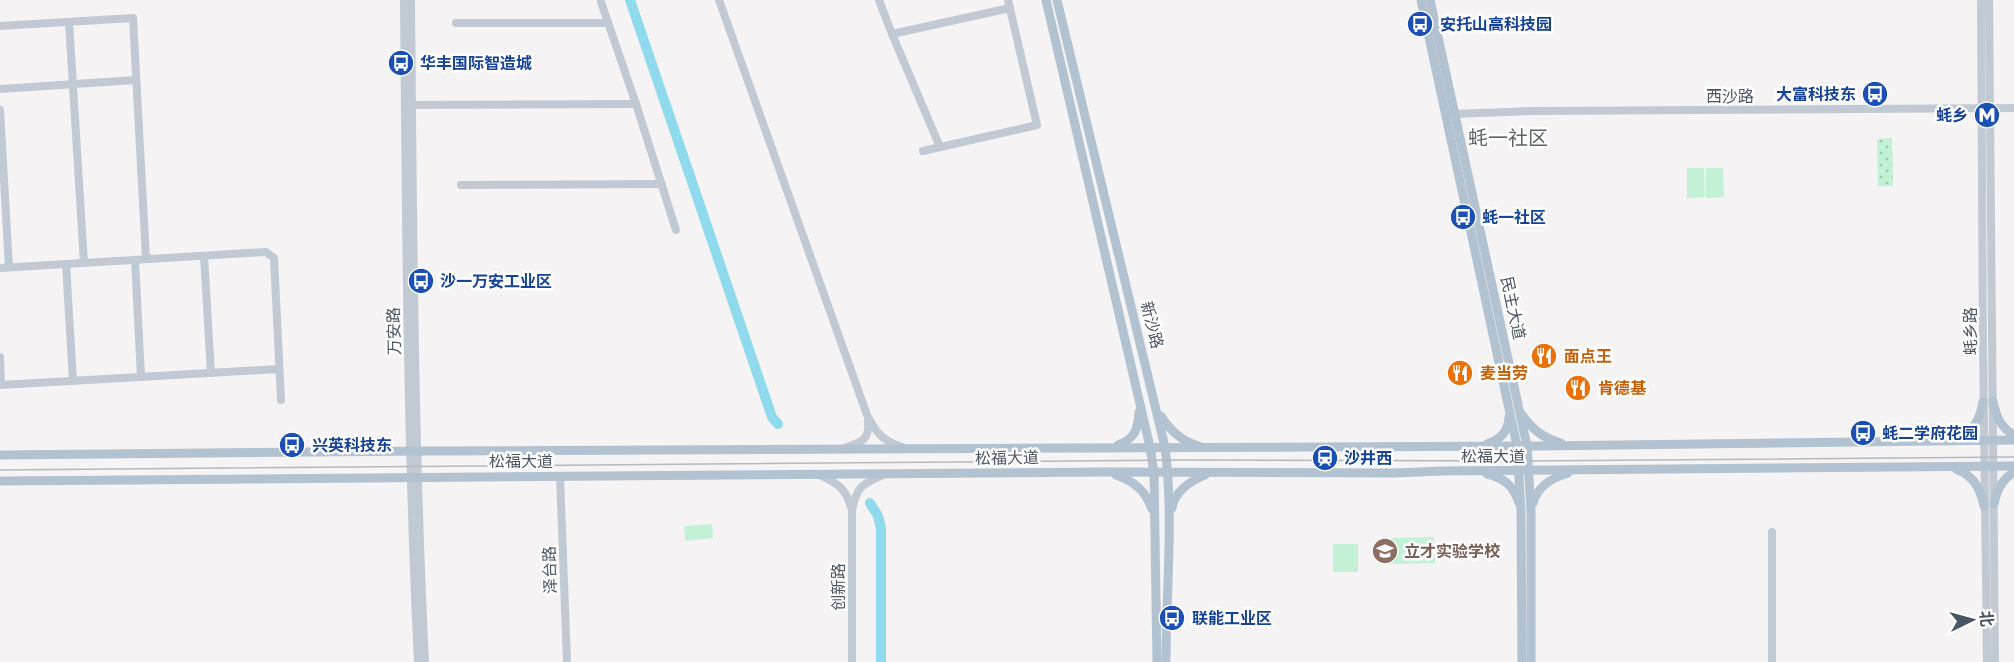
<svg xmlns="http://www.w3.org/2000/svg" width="2014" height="662" font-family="Arial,'Noto Sans SC',sans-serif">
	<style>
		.grass { fill: url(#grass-dots) }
		.pitch { fill: #c3f1d5 }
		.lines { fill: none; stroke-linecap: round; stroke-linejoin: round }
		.river { stroke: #90daee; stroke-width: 10 }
		.minor { stroke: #c1cad2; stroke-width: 8 }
		.major { stroke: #b3c2d1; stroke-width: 9 }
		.rail { stroke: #b5b8bd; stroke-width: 1.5 }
		.labels { text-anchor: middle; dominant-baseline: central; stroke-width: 5; stroke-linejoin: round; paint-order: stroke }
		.transit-label { font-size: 16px; font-weight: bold; fill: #164399; stroke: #fff; text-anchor: start }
		.street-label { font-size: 16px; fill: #4a5661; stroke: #fff }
		.food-label { font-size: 16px; font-weight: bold; fill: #c56008; stroke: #fff; text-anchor: start }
		.education-label { font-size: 16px; font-weight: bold; fill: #785e54; stroke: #fff; text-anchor: start }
		.quarter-label { font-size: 20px; fill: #5f6368; stroke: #fff }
	</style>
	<defs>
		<pattern id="grass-dots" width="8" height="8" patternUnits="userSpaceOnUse" patternTransform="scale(1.5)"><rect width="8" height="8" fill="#c3f1d5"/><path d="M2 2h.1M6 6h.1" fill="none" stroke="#a0c6b0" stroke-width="1.8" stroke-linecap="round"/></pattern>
	</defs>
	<rect width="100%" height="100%" fill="#f5f3f3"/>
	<polygon class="grass" points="1892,138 1893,186 1878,186 1877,139"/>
	<g class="pitch">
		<polygon points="1687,168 1704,168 1705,197 1687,198"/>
		<polygon points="1706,168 1723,168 1724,197 1706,198"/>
		<polygon points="712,524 713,538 685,541 684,526"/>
		<polygon points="1434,537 1435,563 1388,564 1388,538"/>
		<rect x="1333" y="544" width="25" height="28"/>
	</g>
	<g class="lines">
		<g class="river">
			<polyline points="630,0 772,417 778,424"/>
			<polyline points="870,503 878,516 881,528 881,662"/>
		</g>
		<g class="minor">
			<path d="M404 0C406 221 407 442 418 662"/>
			<path d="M411 0C413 221 414 441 425 662"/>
			<path d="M719 0 867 415C876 433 883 441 902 447"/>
			<polyline points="879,0 892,34 940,147"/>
			<path d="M1981 0C1982 221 1983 441 1987 662"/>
			<polyline points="1989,0 1995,662"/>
			<polyline points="601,2 636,104 676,230"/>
			<polyline points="69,22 84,263"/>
			<polyline points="456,23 608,23"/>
			<polyline points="0,26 133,18 146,259"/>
			<polyline points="892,34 1010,8"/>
			<polyline points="0,89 136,80"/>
			<polyline points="407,105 636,104"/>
			<polyline points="0,110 9,267"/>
			<polyline points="1452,114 1534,111 2014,108"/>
			<polyline points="923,151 1037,125 1008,0"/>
			<polyline points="461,185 662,184"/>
			<polyline points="204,256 211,373"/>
			<polyline points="135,260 141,377"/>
			<polyline points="66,264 73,381"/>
			<polyline points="0,268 266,252 274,258 281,400"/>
			<polyline points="0,357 1,385 279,369"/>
			<path d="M845 448C862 442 870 440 868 420"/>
			<path d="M819 475C836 482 846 488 851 507"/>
			<polyline points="560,476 567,662"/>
			<path d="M852 662V511C856 488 861 484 883 475"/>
			<polyline points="1772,662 1772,532"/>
		</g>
		<g class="major">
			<polyline points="1046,0 1150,447 1154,473 1157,662"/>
			<path d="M1057 0 1165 447C1174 519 1166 590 1166 662"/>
			<polyline points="1421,0 1517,446 1521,511 1522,662"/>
			<polyline points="1430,0 1527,446 1531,512 1531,662"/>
			<path d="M1993 401C1996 416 2000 427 2014 435"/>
			<path d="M1522 415C1533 430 1543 438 1561 443"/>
			<path d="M1161 416C1169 430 1183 442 1199 446"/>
			<path d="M1956 439C1973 431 1980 421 1983 402"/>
			<path d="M1487 444C1501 439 1508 432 1509 417"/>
			<path d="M1118 445C1135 439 1138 429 1139 412"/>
			<polyline points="0,455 427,451 1537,446 2014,440"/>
			<path d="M1956 469C1974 476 1980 488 1984 506"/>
			<path d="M1487 474C1504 478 1514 486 1519 503"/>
			<path d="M1116 475C1135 482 1145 490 1152 509"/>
			<polyline points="0,481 1105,472 1394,473 1441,471 2014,466"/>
			<path d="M1533 503C1538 486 1551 478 1568 473"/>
			<path d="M1994 504C1997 490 2001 480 2014 472"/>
			<path d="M1172 508C1175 491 1189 482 1205 475"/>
		</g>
		<polyline class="rail" points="0,470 1182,460 1524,461 2014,457"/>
	</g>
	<defs>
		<g id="bus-disc" transform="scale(1.35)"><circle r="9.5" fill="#1a4fb4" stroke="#fff"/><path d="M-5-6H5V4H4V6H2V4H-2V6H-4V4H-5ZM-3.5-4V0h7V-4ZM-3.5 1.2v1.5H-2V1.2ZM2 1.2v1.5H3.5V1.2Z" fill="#fff"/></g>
		<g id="metro-disc" transform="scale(1.35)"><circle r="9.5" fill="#1a4fb4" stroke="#fff"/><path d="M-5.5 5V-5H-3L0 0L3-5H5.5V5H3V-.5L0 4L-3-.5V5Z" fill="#fff"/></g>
		<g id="restaurant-disc" transform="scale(1.35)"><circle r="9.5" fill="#e8710a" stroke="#fff"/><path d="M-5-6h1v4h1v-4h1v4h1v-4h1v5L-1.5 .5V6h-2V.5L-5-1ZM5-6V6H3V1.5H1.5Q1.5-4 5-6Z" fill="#fff"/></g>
		<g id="station-disc" transform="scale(1.35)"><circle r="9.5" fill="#1a4fb4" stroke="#fff"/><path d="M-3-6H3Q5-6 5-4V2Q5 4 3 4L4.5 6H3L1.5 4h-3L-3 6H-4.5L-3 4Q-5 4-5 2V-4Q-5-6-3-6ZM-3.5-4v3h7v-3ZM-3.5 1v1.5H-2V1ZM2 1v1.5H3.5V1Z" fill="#fff"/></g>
		<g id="school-disc" transform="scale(1.35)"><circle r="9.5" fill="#8d6e63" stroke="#fff"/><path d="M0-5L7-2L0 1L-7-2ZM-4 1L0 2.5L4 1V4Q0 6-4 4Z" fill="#fff"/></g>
	</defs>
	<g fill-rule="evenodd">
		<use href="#bus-disc" x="1420" y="24"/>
		<use href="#bus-disc" x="401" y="63"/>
		<use href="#bus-disc" x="1875" y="94"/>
		<use href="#metro-disc" x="1987" y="115"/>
		<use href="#bus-disc" x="1463" y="217"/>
		<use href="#bus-disc" x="421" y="281"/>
		<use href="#restaurant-disc" x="1544" y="356"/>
		<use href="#restaurant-disc" x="1460" y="373"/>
		<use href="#restaurant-disc" x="1578" y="388"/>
		<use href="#bus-disc" x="1863" y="433"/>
		<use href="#bus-disc" x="292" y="445"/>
		<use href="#station-disc" x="1325" y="458"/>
		<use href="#school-disc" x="1385" y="551"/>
		<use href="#bus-disc" x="1172" y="618"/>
	</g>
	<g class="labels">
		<g class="transit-label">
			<text x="1440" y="24">安托山高科技园</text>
			<text x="420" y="63">华丰国际智造城</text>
			<text x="1856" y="94" text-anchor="end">大富科技东</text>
			<text x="1968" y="115" text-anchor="end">蚝乡</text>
			<text x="1482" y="217">蚝一社区</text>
			<text x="440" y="281">沙一万安工业区</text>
			<text x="1882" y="433">蚝二学府花园</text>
			<text x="312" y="445">兴英科技东</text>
			<text x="1344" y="458">沙井西</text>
			<text x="1192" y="618">联能工业区</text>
		</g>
		<g class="street-label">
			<text x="1730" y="96">西沙路</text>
			<text transform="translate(1513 308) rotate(78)">民主大道</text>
			<text transform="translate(1152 325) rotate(76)">新沙路</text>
			<text transform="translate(394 331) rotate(-91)">万安路</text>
			<text transform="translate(1970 331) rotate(-90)">蚝乡路</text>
			<text x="1493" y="456">松福大道</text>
			<text transform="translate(1007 458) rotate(-1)">松福大道</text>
			<text x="521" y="461">松福大道</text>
			<text transform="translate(550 570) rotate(-92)">泽台路</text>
			<text transform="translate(838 587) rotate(-90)">创新路</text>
		</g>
		<g class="food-label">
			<text x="1564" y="356">面点王</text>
			<text x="1480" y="373">麦当劳</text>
			<text x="1598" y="388">肯德基</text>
		</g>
		<g class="education-label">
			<text x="1404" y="551">立才实验学校</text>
		</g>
		<g class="quarter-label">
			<text x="1508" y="138">蚝一社区</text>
		</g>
	</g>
	<g transform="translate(1972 620) rotate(85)" stroke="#ffffff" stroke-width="4.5" paint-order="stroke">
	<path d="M0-4.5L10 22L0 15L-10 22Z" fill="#4a5661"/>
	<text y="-9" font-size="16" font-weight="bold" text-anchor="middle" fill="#4a5661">北</text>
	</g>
</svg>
